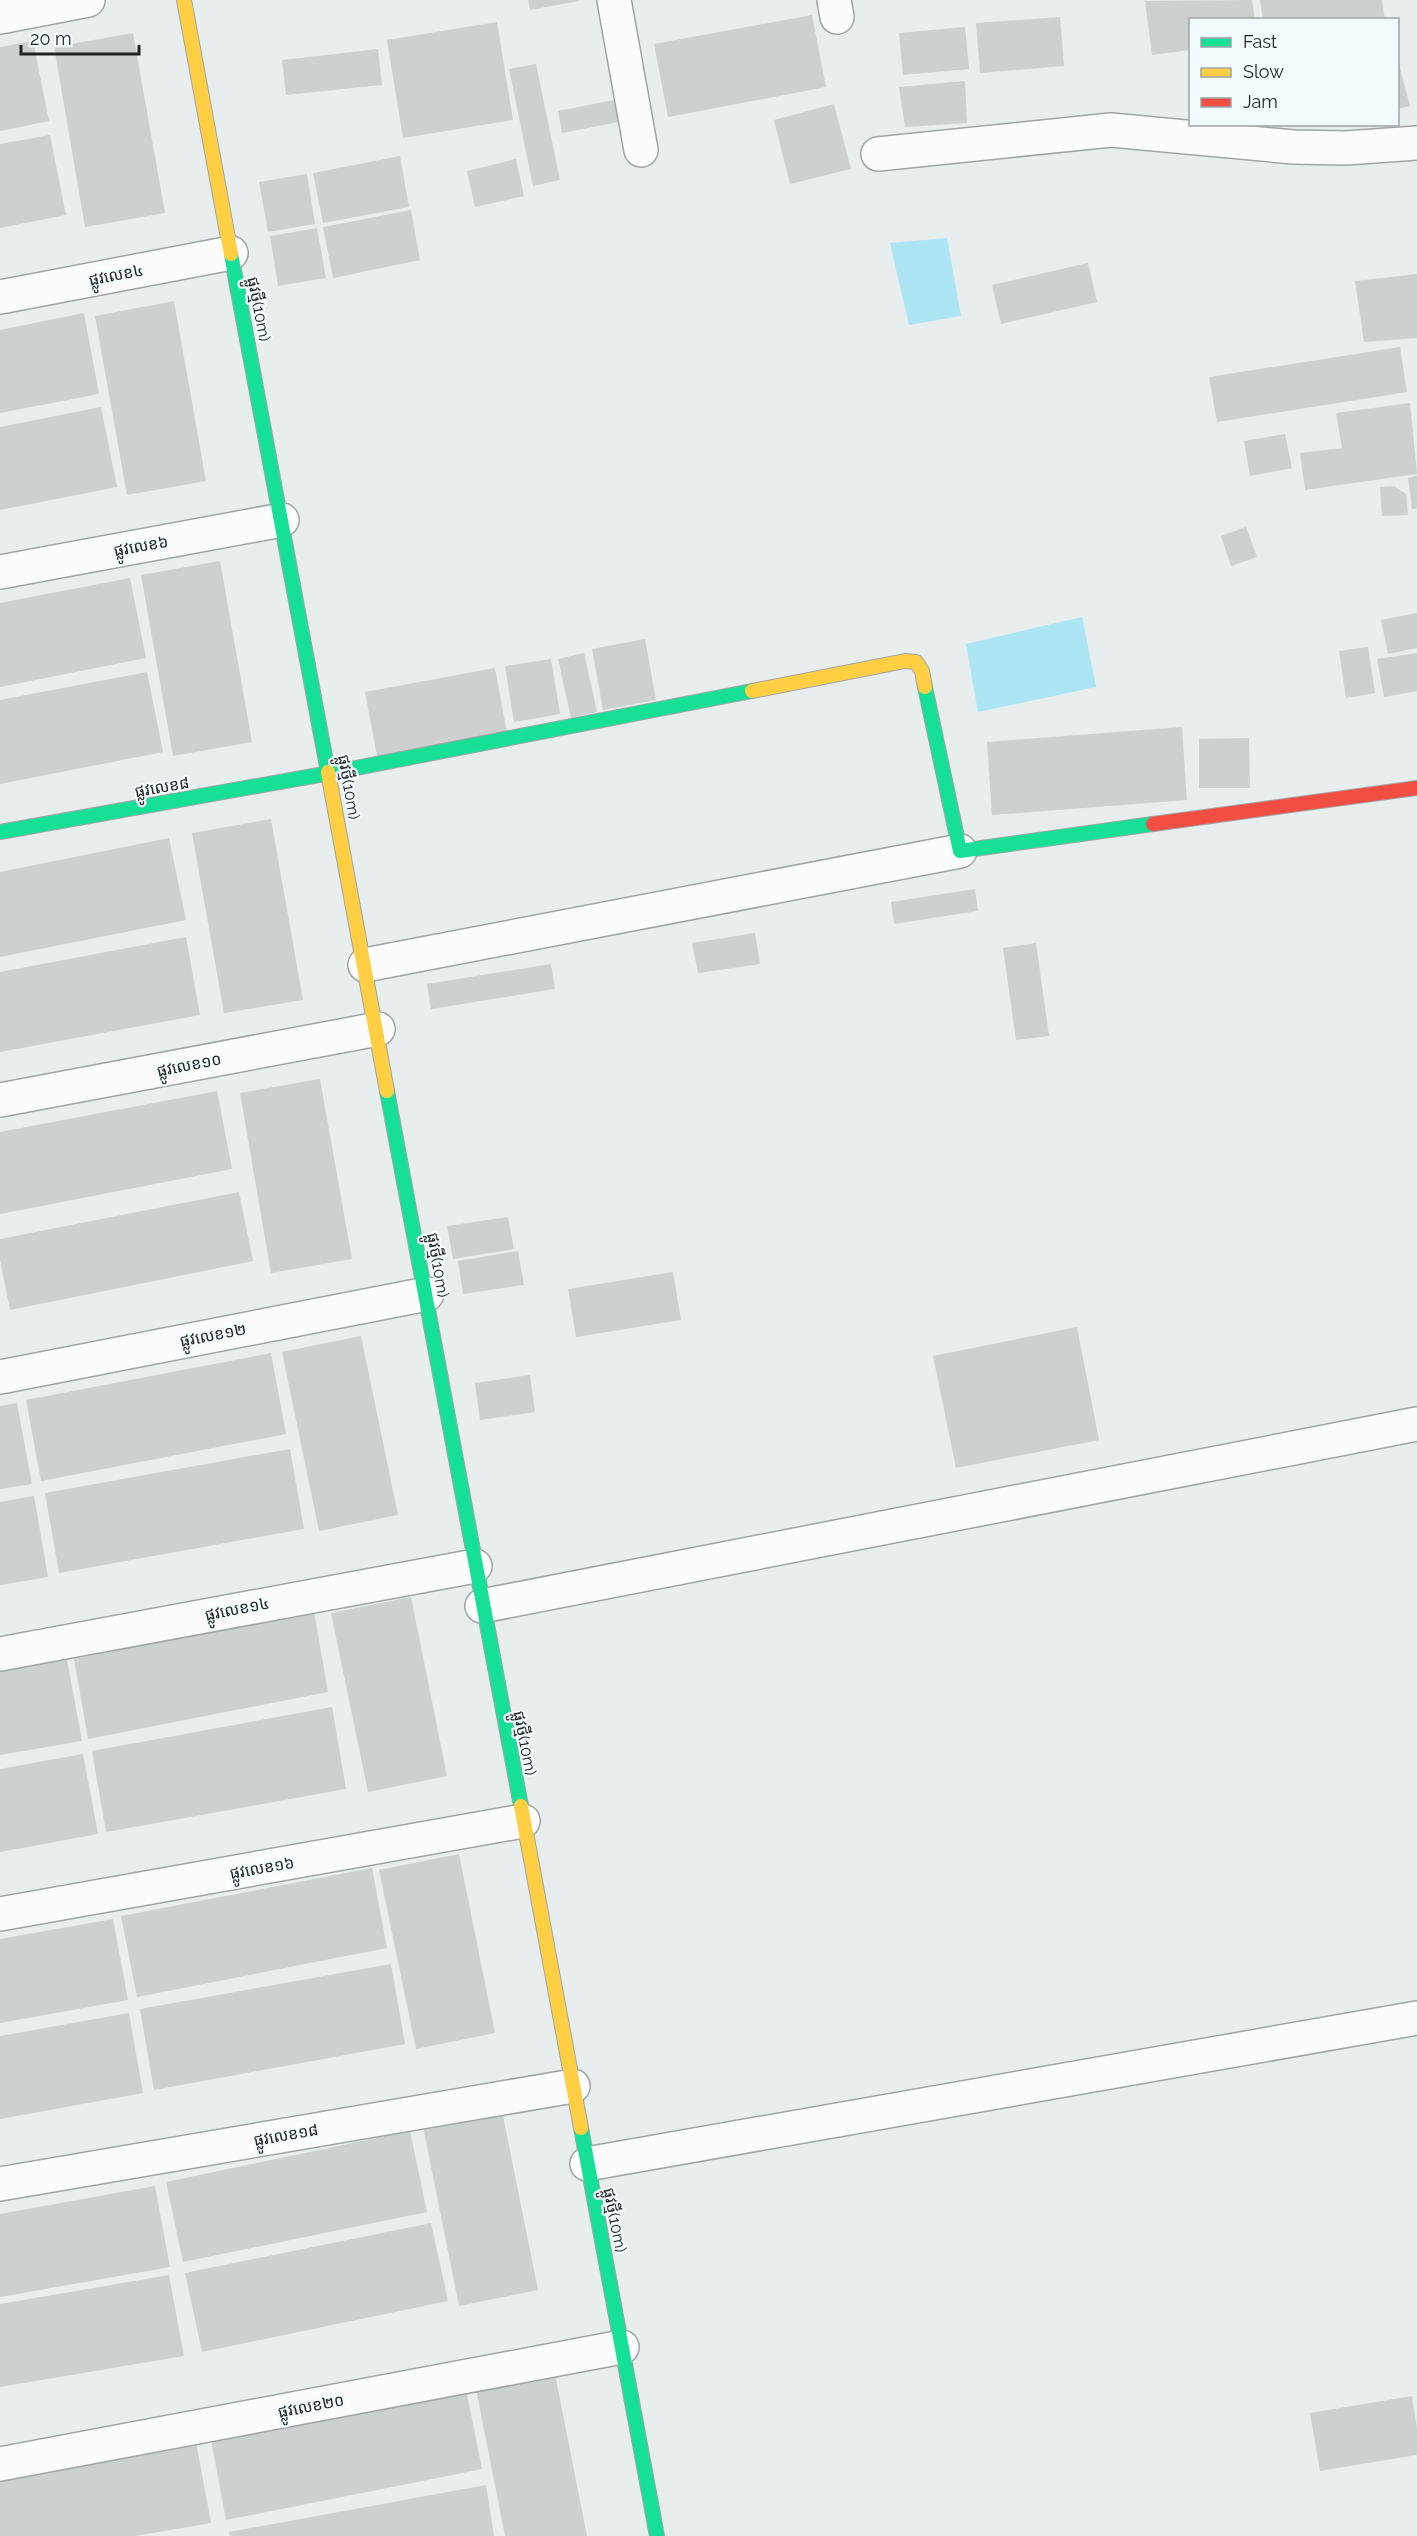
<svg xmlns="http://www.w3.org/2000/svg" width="1417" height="2536" font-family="Raleway,'Noto Sans Khmer',sans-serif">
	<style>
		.water { fill: #ace6f5 }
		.building { fill: #ccd0d0 }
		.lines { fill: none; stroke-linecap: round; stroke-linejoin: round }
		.street-casing { stroke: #a1a4a5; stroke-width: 36 }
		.fast-casing { stroke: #a1a4a5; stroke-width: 16 }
		.slow-casing { stroke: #a1a4a5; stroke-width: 16 }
		.jam-casing { stroke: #a1a4a5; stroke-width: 16 }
		.street { stroke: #fcfcfc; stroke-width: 33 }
		.fast { stroke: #16e098; stroke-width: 14 }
		.slow { stroke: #ffcf43; stroke-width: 14 }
		.jam { stroke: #f24e42; stroke-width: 14 }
		.labels { text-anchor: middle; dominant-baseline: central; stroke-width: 4.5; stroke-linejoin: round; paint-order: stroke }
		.street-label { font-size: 16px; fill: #202324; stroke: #f2fbfd }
	</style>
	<rect width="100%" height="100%" fill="#e8eded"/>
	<g class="water">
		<polygon points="947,238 961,316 909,325 890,243"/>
		<polygon points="1082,617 1096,687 978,712 966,644"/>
	</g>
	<g class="building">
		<polygon points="528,0 579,0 579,1 530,10"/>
		<polygon points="1252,0 1255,20 1190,20 1190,50 1152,55 1145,1"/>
		<polygon points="1260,0 1382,0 1385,20 1263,20"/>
		<polygon points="812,15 826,87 668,117 654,44"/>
		<polygon points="1060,17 1064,66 980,73 976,23"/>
		<polygon points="497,22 513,120 403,138 387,40"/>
		<polygon points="965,27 969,69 903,75 899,33"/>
		<polygon points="133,33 165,213 85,227 54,47"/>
		<polygon points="33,41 49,121 0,131 0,47"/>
		<polygon points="378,49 382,85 286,95 282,60"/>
		<polygon points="1398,61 1410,106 1398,109"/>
		<polygon points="536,64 560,180 533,186 509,69"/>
		<polygon points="965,81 967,123 905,127 899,87"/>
		<polygon points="625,98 629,120 562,133 558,111"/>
		<polygon points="834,104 851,169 790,184 774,120"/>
		<polygon points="50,135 66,215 0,228 0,144"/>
		<polygon points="400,156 409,207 323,223 313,173"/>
		<polygon points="516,159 524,196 475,207 467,171"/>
		<polygon points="307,174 315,224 268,232 259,182"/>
		<polygon points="411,210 420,260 333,278 323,227"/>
		<polygon points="317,228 326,278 278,286 270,236"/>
		<polygon points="1088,263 1097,302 1001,324 992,285"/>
		<polygon points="1417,274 1417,338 1364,342 1355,281"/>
		<polygon points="174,301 206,481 127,495 95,316"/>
		<polygon points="84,313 99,394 0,413 0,330"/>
		<polygon points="1400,347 1407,392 1217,422 1209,377"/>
		<polygon points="1410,403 1417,474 1305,490 1300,453 1342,448 1336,413"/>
		<polygon points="101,407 117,487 0,510 0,427"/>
		<polygon points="1285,434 1292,468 1250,476 1244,441"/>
		<polygon points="1417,476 1417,508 1412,509 1408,478"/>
		<polygon points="1394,486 1406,494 1408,515 1382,516 1380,487"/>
		<polygon points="1246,527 1257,557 1231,566 1221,536"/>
		<polygon points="220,561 252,742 173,756 141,575"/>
		<polygon points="130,578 146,658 0,687 0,603"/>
		<polygon points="1417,613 1417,648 1388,654 1381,620"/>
		<polygon points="645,639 656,700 603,710 592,649"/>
		<polygon points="1368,647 1375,693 1346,698 1339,651"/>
		<polygon points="584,653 597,712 571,718 558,659"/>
		<polygon points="1417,653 1417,691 1384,697 1377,659"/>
		<polygon points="551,659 560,714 514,722 505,666"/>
		<polygon points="495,668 507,733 377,756 365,692"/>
		<polygon points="147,672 163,752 0,784 0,700"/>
		<polygon points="1182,727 1187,800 992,815 987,742"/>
		<polygon points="1249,738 1250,788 1199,788 1199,739"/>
		<polygon points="271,819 303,1000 224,1013 192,833"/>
		<polygon points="169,838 186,920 0,957 0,872"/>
		<polygon points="975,889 978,911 894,924 891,902"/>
		<polygon points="755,933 760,964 698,973 692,943"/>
		<polygon points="186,937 200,1015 0,1052 0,972"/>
		<polygon points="1036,943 1049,1036 1016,1040 1003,948"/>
		<polygon points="551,964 555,989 431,1009 427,984"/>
		<polygon points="320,1079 352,1259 271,1273 240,1093"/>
		<polygon points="217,1091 232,1169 0,1214 0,1132"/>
		<polygon points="239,1192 253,1261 10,1310 0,1260 0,1239"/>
		<polygon points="508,1217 514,1249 453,1259 447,1226"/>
		<polygon points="518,1251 524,1285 463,1294 458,1261"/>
		<polygon points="673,1272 681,1320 576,1337 568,1289"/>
		<polygon points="1077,1327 1099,1440 956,1468 933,1356"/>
		<polygon points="361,1336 398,1515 319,1531 282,1352"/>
		<polygon points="271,1353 286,1434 41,1481 26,1400"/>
		<polygon points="530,1375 535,1412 480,1420 475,1383"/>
		<polygon points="17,1403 32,1484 0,1489 0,1406"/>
		<polygon points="290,1449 304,1529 59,1573 45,1493"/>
		<polygon points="34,1496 48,1577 0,1585 0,1502"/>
		<polygon points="411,1597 447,1776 368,1792 331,1613"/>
		<polygon points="314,1611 328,1692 88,1739 74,1659"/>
		<polygon points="67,1660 82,1741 0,1755 0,1672"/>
		<polygon points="332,1707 346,1789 106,1832 92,1751"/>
		<polygon points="83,1754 98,1834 0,1852 0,1769"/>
		<polygon points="459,1854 495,2033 416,2049 379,1870"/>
		<polygon points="372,1868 387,1948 137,1997 121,1916"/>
		<polygon points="113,1919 128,2000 0,2023 0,1939"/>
		<polygon points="391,1964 405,2044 154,2090 140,2009"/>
		<polygon points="129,2013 143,2093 0,2119 0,2036"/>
		<polygon points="502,2111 538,2290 459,2306 423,2127"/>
		<polygon points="410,2131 427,2212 183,2262 166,2182"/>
		<polygon points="155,2186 170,2267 0,2297 0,2214"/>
		<polygon points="431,2223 448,2301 202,2352 185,2273"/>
		<polygon points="169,2275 184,2356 0,2387 0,2304"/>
		<polygon points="554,2369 587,2536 505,2536 475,2384"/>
		<polygon points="466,2389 482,2469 226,2520 211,2440"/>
		<polygon points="1412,2396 1417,2429 1417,2455 1320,2471 1310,2413"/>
		<polygon points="196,2442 211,2523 135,2536 0,2536 0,2476"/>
		<polygon points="486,2485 494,2536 230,2536 229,2532"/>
	</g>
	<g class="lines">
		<g class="street-casing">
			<g id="street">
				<polyline points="614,0 641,150"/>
				<polyline points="834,0 837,17"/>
				<polyline points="0,17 88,0"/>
				<polyline points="878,154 1111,130 1293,147 1346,148 1417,143"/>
				<polyline points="0,297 231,253"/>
				<polyline points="0,572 282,520"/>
				<polyline points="365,965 960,851"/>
				<polyline points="0,1100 378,1029"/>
				<polyline points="0,1377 427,1294"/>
				<polyline points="482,1606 1417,1424"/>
				<polyline points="0,1654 475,1566"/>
				<polyline points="0,1914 523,1821"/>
				<polyline points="587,2164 1417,2018"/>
				<polyline points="0,2184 573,2086"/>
				<polyline points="0,2464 622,2347"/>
			</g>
		</g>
		<g class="fast-casing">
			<g id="fast">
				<polyline points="231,254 328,772"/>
				<polyline points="925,687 960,851 1153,824"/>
				<polyline points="0,832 330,773 752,691"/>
				<polyline points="387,1091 521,1806"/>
				<polyline points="581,2128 657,2536"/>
			</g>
		</g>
		<g class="slow-casing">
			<g id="slow">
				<polyline points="184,0 231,254"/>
				<polyline points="752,691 905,661 916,662 922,671 925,687"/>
				<polyline points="328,772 387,1091"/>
				<polyline points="521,1806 581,2128"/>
			</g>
		</g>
		<g class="jam-casing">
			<polyline id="jam" points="1153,824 1417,788"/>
		</g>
		<use href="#street" class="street"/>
		<use href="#fast" class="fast"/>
		<use href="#slow" class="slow"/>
		<use href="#jam" class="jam"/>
	</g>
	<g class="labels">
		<g class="street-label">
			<text transform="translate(116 275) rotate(-11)">ផ្លូវលេខ៤</text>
			<text transform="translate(259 309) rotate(79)">ផ្លូវថ្មី(10m)</text>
			<text transform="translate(141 546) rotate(-10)">ផ្លូវលេខ៦</text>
			<text transform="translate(162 787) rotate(-10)">ផ្លូវលេខ៨</text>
			<text transform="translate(349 787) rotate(80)">ផ្លូវថ្មី(10m)</text>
			<text transform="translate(189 1065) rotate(-11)">ផ្លូវលេខ១០</text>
			<text transform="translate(438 1265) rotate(80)">ផ្លូវថ្មី(10m)</text>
			<text transform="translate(213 1335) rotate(-11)">ផ្លូវលេខ១២</text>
			<text transform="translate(237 1609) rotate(-11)">ផ្លូវលេខ១៤</text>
			<text transform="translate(525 1743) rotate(79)">ផ្លូវថ្មី(10m)</text>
			<text transform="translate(262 1868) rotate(-10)">ផ្លូវលេខ១៦</text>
			<text transform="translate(286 2135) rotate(-10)">ផ្លូវលេខ១៨</text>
			<text transform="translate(615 2220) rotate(79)">ផ្លូវថ្មី(10m)</text>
			<text transform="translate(311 2406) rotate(-11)">ផ្លូវលេខ២០</text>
		</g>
	</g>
	<rect x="1189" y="18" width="210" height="108" fill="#f2fbfd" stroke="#9ea5a6" stroke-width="1.5"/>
	<rect x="1201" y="38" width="30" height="9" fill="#16e098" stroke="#9ea5a6" stroke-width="1.5"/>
	<text x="1243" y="48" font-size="18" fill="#202324">Fast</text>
	<rect x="1201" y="68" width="30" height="9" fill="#ffcf43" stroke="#9ea5a6" stroke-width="1.5"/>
	<text x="1243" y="78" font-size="18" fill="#202324">Slow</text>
	<rect x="1201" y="98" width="30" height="9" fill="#f24e42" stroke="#9ea5a6" stroke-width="1.5"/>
	<text x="1243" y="108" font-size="18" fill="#202324">Jam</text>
	<path d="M21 45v9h118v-9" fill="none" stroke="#202324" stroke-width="3"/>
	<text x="30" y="45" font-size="18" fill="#202324" stroke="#f2fbfd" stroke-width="4.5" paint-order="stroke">20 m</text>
</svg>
